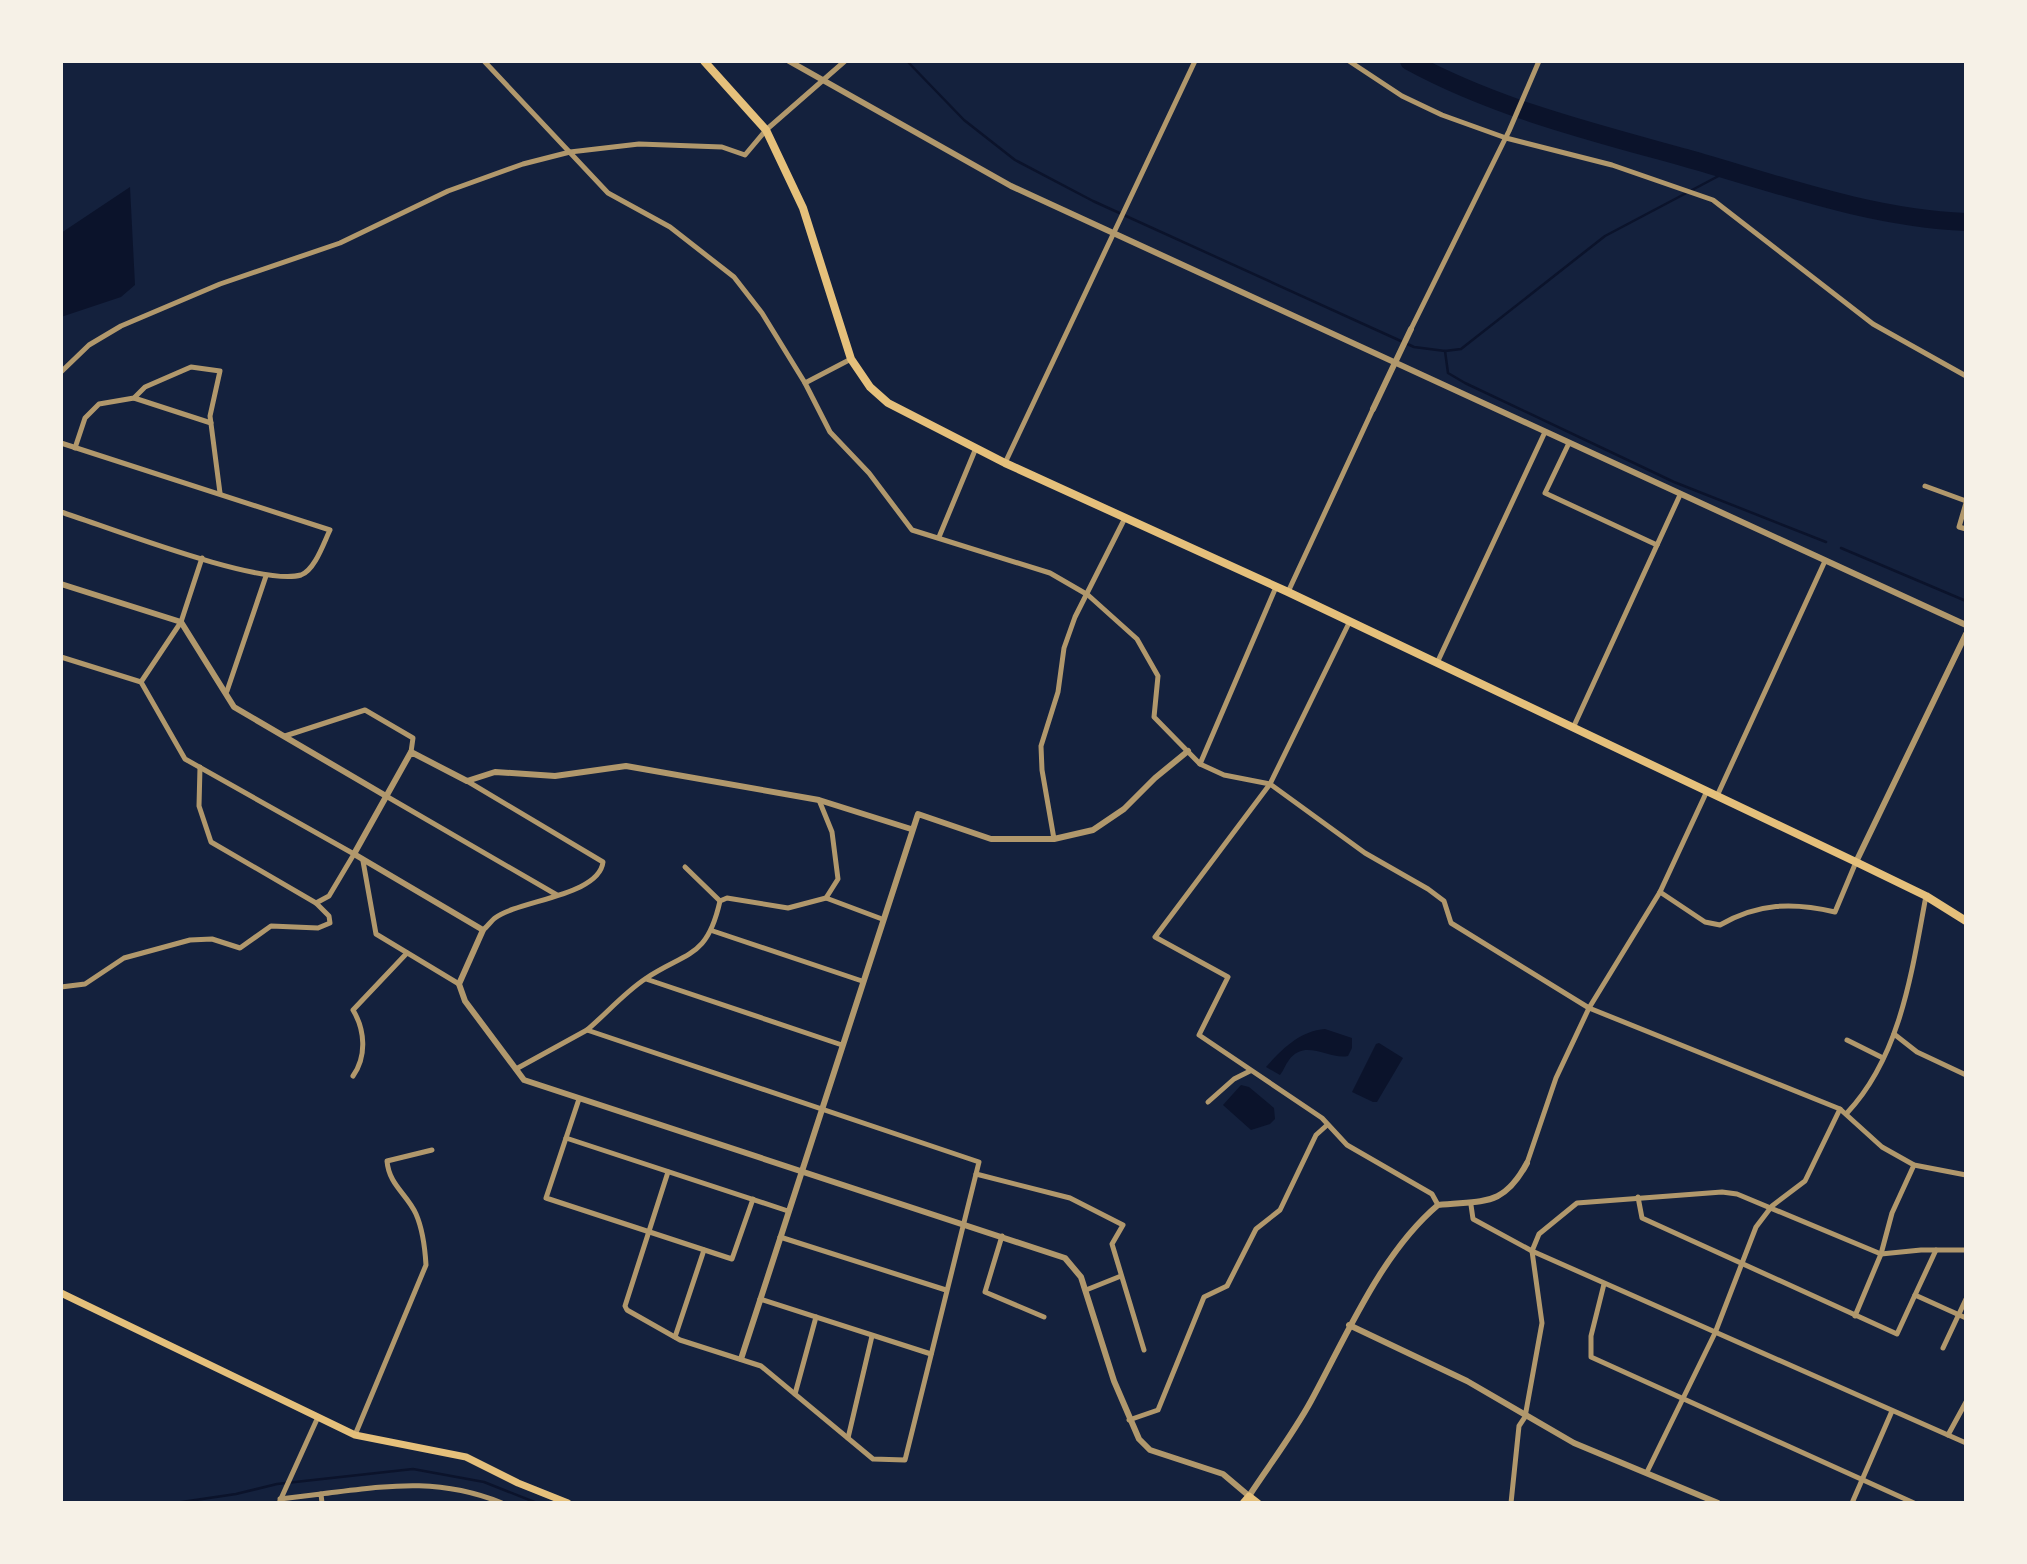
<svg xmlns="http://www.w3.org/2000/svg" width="2027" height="1564" font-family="Commissioner,sans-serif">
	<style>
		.water { fill: #0b132b }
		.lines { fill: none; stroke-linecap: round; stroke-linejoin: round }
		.stream { stroke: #0b132b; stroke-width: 2.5 }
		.river { stroke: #0b132b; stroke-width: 18 }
		.minor { stroke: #b1986c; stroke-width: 5 }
		.tertiary { stroke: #b1986c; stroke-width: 6 }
		.secondary { stroke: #e5c07b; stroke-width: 7 }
		.primary { stroke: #e5c07b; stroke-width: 8 }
	</style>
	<rect width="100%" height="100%" fill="#14213d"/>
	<g class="water">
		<polygon points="130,187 135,285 121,297 61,317 61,233"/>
		<path d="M1325 1029 1352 1038V1048L1348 1056C1329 1060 1305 1038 1289 1060 1285 1065 1284 1070 1280 1075L1266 1067C1282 1049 1300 1031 1325 1029Z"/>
		<polygon points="1379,1043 1403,1058 1377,1102 1373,1102 1352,1092 1376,1044"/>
		<polygon points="1241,1085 1249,1087 1274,1108 1275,1119 1270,1124 1251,1130 1223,1105"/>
	</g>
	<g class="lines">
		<g class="stream">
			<polyline points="907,61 964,120 1015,160 1093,201 1414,347 1445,351 1448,373 1465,383 1674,482 1826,542"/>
			<polyline points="1445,351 1461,349 1605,236 1728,171"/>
			<polyline points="1841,548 1966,601"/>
			<polyline points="175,1503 236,1494 277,1484 413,1469 484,1482 537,1503"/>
		</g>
		<path class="river" d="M1409 61C1495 108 1592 132 1686 158 1778 184 1869 218 1966 222"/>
		<g class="minor">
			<polyline points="484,61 608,193 670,227 734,277 762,313 805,383 830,432 869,473 912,530 1050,573 1088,595 1137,639 1158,676 1154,717 1200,764 1224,775 1270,784 1365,853 1428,889 1444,901 1451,923 1589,1008 1840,1109 1882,1147 1914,1165 1966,1175"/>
			<polyline points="1349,61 1402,96 1442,115 1506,138 1612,165 1713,200 1873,324 1966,376"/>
			<polyline points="1411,329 1509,131 1539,61"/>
			<polyline points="61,372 89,345 121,326 220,284 340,243 448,191 523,164 570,152 639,144 722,147 745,155 766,130 845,61"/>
			<polyline points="805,383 851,359"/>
			<polyline points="134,398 211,423"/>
			<path d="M61 443 330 530C324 542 315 570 301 575 261 587 108 527 61 512"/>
			<polyline points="1569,443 1545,493 1657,545"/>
			<polyline points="75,448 85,418 99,404 134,398 145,387 191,367 220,371 210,416 220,493"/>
			<polyline points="1005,463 1195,61"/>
			<polyline points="1925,486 1966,501"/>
			<polyline points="1966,503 1959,527 1966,529"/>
			<polyline points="939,537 976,448"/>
			<polyline points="1288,592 1373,409"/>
			<polyline points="1349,623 1270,784 1155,937 1228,977 1199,1035 1322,1118 1347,1145 1432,1194 1438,1205"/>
			<polyline points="61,657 141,682 185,759 354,854 329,896 316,903"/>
			<polyline points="1437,663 1545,432"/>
			<polyline points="141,682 181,622 202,558"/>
			<polyline points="227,691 266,576"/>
			<polyline points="1573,728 1680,495"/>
			<polyline points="285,736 365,710 413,738 411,752"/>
			<polyline points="1200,764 1276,587"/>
			<path d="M467 781 603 862C599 896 519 900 495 918 491 921 487 927 483 930"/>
			<polyline points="386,796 557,895"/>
			<polyline points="1717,796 1825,561"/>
			<polyline points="819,800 832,832 838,879 826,898"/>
			<polyline points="1054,839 1042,770 1041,746 1058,692 1064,648 1075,617 1125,518"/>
			<polyline points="363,861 376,934 459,984"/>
			<polyline points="685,867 720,901"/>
			<path d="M1660 892 1705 922 1720 925C1758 903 1793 902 1835 912L1856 862"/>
			<polyline points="713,931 862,981"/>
			<polyline points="646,979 842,1045"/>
			<polyline points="61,987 85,984 124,958 190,940 212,939 240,948 271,926 318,928 330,923 329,916 316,903 211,842 199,806 200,767"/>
			<path d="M587 1030C606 1014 624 993 645 979 687 951 707 959 720 901L727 898 788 908 826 898 882 919"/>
			<polyline points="1894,1034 1917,1052 1966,1075"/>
			<polyline points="1847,1040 1883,1058"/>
			<polyline points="516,1069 587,1030 979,1162 905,1460 873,1459 761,1366 680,1340 627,1310 625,1306 668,1172"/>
			<path d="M353 1076C367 1056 365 1030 353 1010L407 953"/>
			<polyline points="579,1099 546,1198 732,1259 753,1199"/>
			<polyline points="1208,1102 1234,1079 1250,1071"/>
			<path d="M1847 1113C1901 1056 1912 970 1926 896"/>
			<polyline points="566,1138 788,1211"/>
			<polyline points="1527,1163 1556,1078 1589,1008 1660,892 1707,791"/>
			<polyline points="976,1174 1070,1198 1123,1225 1112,1244 1144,1350"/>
			<polyline points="1638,1197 1642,1218 1897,1334 1915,1295 1966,1318"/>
			<polyline points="1471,1205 1473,1219 1532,1251 1966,1443"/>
			<polyline points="1002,1236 985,1292 1044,1317"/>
			<polyline points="780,1237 946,1290"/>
			<polyline points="1604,1284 1591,1336 1591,1357 1914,1503"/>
			<polyline points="1086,1290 1121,1276"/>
			<polyline points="1915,1295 1936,1250"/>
			<polyline points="760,1299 931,1354"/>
			<polyline points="1855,1316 1881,1254 1892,1213 1914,1165"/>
			<polyline points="675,1337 704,1250"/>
			<polyline points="1943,1348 1966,1299"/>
			<polyline points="795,1394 816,1317"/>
			<polyline points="1129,1420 1158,1410 1204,1297 1227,1286 1256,1229 1280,1210 1316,1135 1326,1126"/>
			<path d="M355 1435 426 1265C425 1248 423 1230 416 1214 407 1194 389 1185 387 1161L432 1150"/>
			<polyline points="1948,1435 1966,1402"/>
			<polyline points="848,1438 872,1336"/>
			<polyline points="1647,1472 1715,1333 1756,1227 1772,1206 1805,1181 1840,1109"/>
			<path d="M321 1494C388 1486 437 1477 502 1503"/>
			<polyline points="280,1499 321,1494 322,1503"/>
			<polyline points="279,1503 318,1417"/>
			<polyline points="1511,1503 1519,1426 1525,1417 1542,1323 1532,1251 1539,1234 1577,1203 1722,1192 1737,1194 1881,1254 1921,1250 1966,1250"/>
			<polyline points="1852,1503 1892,1411"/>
		</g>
		<g class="tertiary">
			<polyline points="789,61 1011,186 1966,625"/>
			<polyline points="1373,409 1411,329"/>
			<polyline points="61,584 181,622 234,707 386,796"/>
			<path d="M911 829 819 800 626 766 555 776 495 772 467 781 411 752 354 854 483 930 459 984 465 1001 524 1080 1065 1258 1081 1277 1114 1381 1139 1439 1150 1450 1223 1474 1249 1496C1270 1464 1293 1434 1311 1401 1346 1337 1381 1253 1438 1205 1483 1200 1503 1208 1527 1163"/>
			<polyline points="1856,862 1966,634"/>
			<polyline points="1349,1325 1467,1381 1574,1443 1718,1503"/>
			<polyline points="741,1359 918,814 991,839 1054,839 1093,830 1124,809 1155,778 1188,751"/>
		</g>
		<g class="secondary">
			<polyline points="61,1293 355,1435 466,1457 518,1483 568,1503"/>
			<polyline points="1243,1503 1249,1496 1258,1503"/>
		</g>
		<polyline class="primary" points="704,61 766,130 803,208 851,359 870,387 888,403 1005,463 1288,592 1856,862 1926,896 1966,921"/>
	</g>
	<rect width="2027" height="1564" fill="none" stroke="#f6f1e7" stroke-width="126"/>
</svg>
